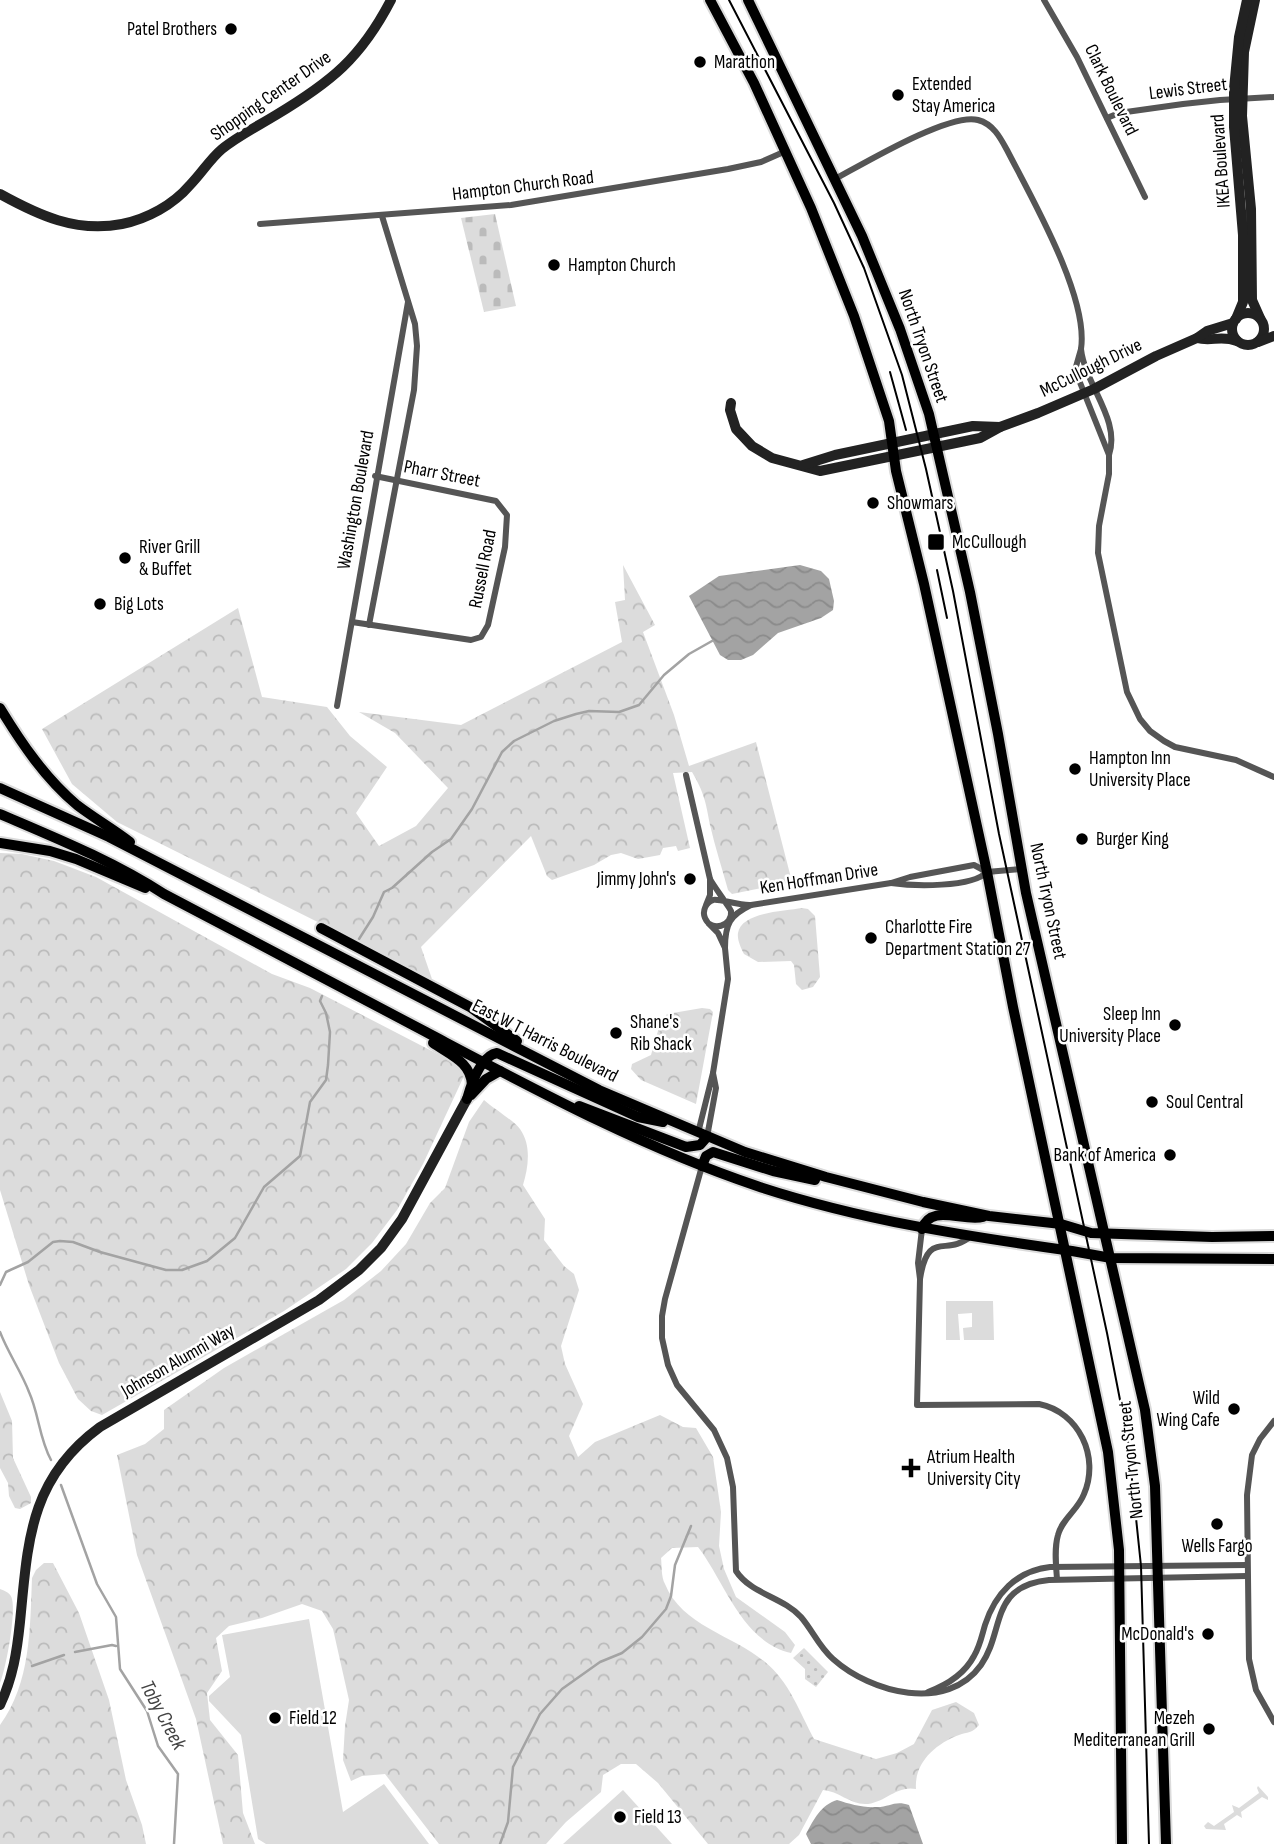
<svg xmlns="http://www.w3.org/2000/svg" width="1274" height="1844" font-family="'Sofia Sans Condensed',sans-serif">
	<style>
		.grass { fill: #dcdcdc }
		.forest { fill: url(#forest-crowns) }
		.cemetery { fill: url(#cemetery-stones) }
		.park { fill: url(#park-dots) }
		.water { fill: url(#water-waves) }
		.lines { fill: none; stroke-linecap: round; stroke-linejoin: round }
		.stream { stroke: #a3a3a3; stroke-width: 2.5 }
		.primary-casing { stroke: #dbdbdb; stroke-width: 14 }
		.street { stroke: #555; stroke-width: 6 }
		.secondary { stroke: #222; stroke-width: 10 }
		.primary { stroke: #000; stroke-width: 10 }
		.tram { stroke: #000; stroke-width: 2 }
		.poi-dot { fill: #000; stroke: #fff; stroke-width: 2.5 }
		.labels { text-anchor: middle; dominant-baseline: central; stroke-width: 5; stroke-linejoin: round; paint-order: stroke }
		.poi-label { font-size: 19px; fill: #000; stroke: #fff; text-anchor: start }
		.street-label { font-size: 19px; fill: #000; stroke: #fff }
		.water-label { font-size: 21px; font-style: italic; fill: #444; stroke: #fff }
	</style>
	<defs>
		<pattern id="forest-crowns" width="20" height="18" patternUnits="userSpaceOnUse" patternTransform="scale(1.75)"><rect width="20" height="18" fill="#dcdcdc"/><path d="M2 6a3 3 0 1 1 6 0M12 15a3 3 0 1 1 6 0" fill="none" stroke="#bbb"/></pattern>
		<pattern id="cemetery-stones" width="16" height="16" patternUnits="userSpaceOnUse" patternTransform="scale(1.75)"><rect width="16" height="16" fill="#dcdcdc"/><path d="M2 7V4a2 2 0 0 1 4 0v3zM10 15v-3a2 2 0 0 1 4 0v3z" fill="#bbb"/></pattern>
		<pattern id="park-dots" width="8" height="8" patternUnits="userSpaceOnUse" patternTransform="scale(1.75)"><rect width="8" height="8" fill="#dcdcdc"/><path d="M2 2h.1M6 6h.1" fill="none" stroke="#bbb" stroke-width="1.8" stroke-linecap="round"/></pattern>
		<pattern id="water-waves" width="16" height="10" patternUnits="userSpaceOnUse" patternTransform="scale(1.75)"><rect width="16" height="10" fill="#a3a3a3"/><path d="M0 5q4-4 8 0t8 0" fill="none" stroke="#8b8b8b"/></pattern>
	</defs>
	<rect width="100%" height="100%" fill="#fff"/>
	<g class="grass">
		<polygon points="946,1301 993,1301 994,1340 964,1340 963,1328 972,1327 972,1313 958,1314 960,1340 946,1340"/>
		<polygon points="309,1619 343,1812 384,1784 429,1844 266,1844 258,1839 241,1735 209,1701 209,1696 230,1677 222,1635"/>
		<polygon points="1258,1786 1268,1797 1268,1800 1262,1797 1241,1812 1242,1818 1237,1815 1224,1824 1226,1830 1206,1829 1204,1826 1208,1822 1214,1826 1234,1812 1232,1805 1239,1808 1259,1793 1257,1788"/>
		<polygon points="623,1790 672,1844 563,1844"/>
	</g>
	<g class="forest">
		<path d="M623 565 655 625 643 632 674 715 689 766 756 742 792 882 732 894 728 890C722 868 715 847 710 825 706 803 704 792 692 772L673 773 690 848 678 851 676 846 663 848 660 855 638 859 621 853 611 855 594 865 552 880 547 876 531 836 421 947 432 979 117 822 72 784 42 729 238 608 262 697 327 707 350 736 387 767 356 813 379 846 416 826 448 788 395 733 359 712 461 725 622 642 615 602 625 600Z"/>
		<polygon points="0,853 22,854 54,861 96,877 272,974 310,988 455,1063 461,1069 464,1076 423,1164 397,1210 372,1243 346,1269 284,1311 102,1415 91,1411 78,1399 59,1363 29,1285 0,1190"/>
		<path d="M802 908 808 909 815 916 820 977 813 987 802 990 796 984 794 965 791 961 758 962 744 954C741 948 737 940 738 933 741 912 785 911 802 908Z"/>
		<polygon points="702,1008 710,1009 713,1012 696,1104 641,1080 631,1069 632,1064 651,1055 660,1024 667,1014"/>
		<path d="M484 1100C494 1109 513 1120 520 1129 532 1146 528 1168 523 1185L545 1219 544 1240 564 1266 574 1274 579 1290 561 1346 565 1364 583 1404 569 1436 578 1457 595 1442 660 1415 683 1427 696 1428 713 1457 721 1512 719 1546 724 1569 736 1597 785 1632 795 1645 791 1653C742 1642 725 1582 698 1547L672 1548 661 1558C662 1566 661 1577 665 1584 682 1626 733 1635 765 1662 789 1681 800 1713 814 1739L876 1759 897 1753 914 1744 932 1710 956 1702 974 1713 979 1725C973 1733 967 1732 959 1735 935 1744 914 1763 916 1789 896 1785 884 1804 865 1804 850 1804 838 1791 823 1790L799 1835 789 1844H708L658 1783 636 1764H621L603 1775 601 1792 566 1822 546 1844H439L385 1774 362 1776 351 1781 343 1760 345 1726 349 1700 333 1629 322 1611 302 1604 262 1618 229 1626 216 1638 222 1671 207 1693 210 1720 238 1755 243 1813 255 1844H223L196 1719 137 1555 117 1455 145 1444 164 1429V1410L224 1368 344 1300 381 1271 406 1244 430 1203 445 1188 469 1122Z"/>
		<polygon points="0,1392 12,1421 13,1458 31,1497 31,1503 20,1509 15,1508 9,1496 8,1483 0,1468"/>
		<path d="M44 1563H53L79 1613 109 1700 126 1780 142 1825 146 1844H0V1725C31 1683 30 1628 32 1578L36 1570Z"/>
		<path d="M0 1589C5 1591 11 1593 12 1599 16 1614 6 1669 0 1683Z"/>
	</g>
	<polygon class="cemetery" points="495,214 516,306 484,312 461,218"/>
	<polygon class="park" points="804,1648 828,1672 816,1687 805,1679 805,1669 793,1658"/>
	<g class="water">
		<polygon points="800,565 821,571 829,579 834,601 833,610 821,618 778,633 753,655 741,660 728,660 720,655 689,596 719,576"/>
		<path d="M837 1800C850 1804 863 1808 877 1807 890 1807 895 1800 909 1805L923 1844H811L806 1834C814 1819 821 1805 837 1800Z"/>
	</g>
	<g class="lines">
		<g class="stream">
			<polyline points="359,939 373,917 384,892 392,888 432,852 451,839 472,809 502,752 514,741 554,721 576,714 589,711 619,712 639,705 664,675 689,654 712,641"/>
			<polyline points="0,1285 6,1272 28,1262 53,1242 60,1241 73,1242 100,1252 166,1270 182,1270 207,1261 235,1238 264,1187 300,1156 310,1102 326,1080 328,1065 330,1032 326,1013 320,1001 322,996"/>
			<path d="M0 1332C8 1353 21 1371 29 1392 39 1414 39 1438 51 1460"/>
			<polyline points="61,1485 97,1584 116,1617 120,1669 147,1711 158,1746 178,1774 174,1844"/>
			<polyline points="75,1652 112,1645 116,1646"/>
			<polyline points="32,1666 64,1655"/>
			<polyline points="500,1844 508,1822 513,1767 540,1714 562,1689 600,1662 622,1653 642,1637 666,1609 671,1596 675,1565 691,1526"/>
		</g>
		<g class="primary-casing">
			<g id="primary">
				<polyline points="710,0 754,83 811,208 854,316 889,421 896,471 924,584 987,872 1013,1007 1108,1452 1119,1550 1122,1844"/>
				<polyline points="748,0 862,236 900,329 929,414 970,592 998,734 1026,893 1145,1410 1155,1486 1166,1844"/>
				<path d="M0 708C22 744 45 778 77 805 94 818 113 829 130 842"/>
				<polyline points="0,788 109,837 599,1090 745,1152 826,1177 923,1202 989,1216 1061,1224 1091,1233 1212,1237 1274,1236"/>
				<path d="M0 814C56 838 113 861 164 894 251 940 339 986 426 1032 534 1089 641 1147 757 1186 860 1220 965 1236 1072 1251L1111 1258 1274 1259"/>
				<polyline points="0,843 50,851 76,859 145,888"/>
				<polyline points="321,928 470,1007 517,1041"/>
				<path d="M433 1043C450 1055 471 1062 472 1085"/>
				<polyline points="471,1095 486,1079 500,1071"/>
				<path d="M467 1099C471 1085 480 1056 497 1053L638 1117 663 1122"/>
				<polyline points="579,1106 686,1147 700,1145 707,1137"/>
				<polyline points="702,1166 706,1156 713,1152 773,1171 815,1180"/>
				<path d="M922 1229C931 1203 962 1222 983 1217"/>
			</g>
		</g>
		<g class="street">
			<polyline points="1044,0 1077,57 1145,197"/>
			<polyline points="1107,118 1119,113 1183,104 1220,100 1274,97"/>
			<path d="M835 179C863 164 950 112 978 120 993 124 1000 137 1007 150 1031 197 1089 297 1081 349"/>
			<polyline points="260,224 511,205 728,169 761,162 786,151"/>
			<path d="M1081 349C1085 385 1121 420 1109 455L1075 370Z"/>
			<polyline points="1109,455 1109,474 1099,526 1098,553 1127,692 1140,719 1150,731 1164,741 1175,747 1236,760 1274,777"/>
			<polyline points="352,622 471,640 481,637 488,625 505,547 507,515 496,501 375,476"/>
			<polyline points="369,625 414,390 417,346 415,324 382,216"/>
			<polyline points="337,706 408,302"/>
			<polyline points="686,775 710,879"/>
			<path d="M974 865 987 872C972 888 913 886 891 883L910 877Z"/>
			<polyline points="987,872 1022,869"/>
			<path d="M706 905 710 895V879C713 885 730 908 731 911 733 926 711 933 705 918 702 911 706 902 713 900 718 898 740 906 751 905 730 915 725 924 725 948L718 933 709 924"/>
			<polyline points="751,905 891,883"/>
			<polyline points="713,1073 728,979 725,948"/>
			<polyline points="698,1133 713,1073 716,1088 707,1137"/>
			<path d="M702 1166 665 1299 662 1316V1338L668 1365 677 1385 714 1430 727 1458 733 1487 736 1571C751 1594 783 1597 801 1617 813 1631 819 1647 833 1659 871 1693 947 1713 981 1665 1005 1631 989 1586 1049 1580L1247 1576"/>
			<path d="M922 1229 918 1263 920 1279C928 1228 946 1258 971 1236"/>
			<path d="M920 1279 917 1405 1039 1404C1079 1412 1100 1457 1084 1494 1078 1510 1062 1519 1058 1535 1054 1549 1056 1565 1057 1579"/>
			<polyline points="1274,1421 1260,1439 1252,1455 1247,1495 1249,1659 1256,1690 1274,1722"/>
			<path d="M928 1692C947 1685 965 1673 974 1656 980 1646 982 1635 985 1625 995 1594 1016 1571 1050 1567L1247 1565"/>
		</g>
		<g class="secondary">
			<polyline points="1255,0 1244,52 1242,116 1251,209 1252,300 1260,318"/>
			<path d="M0 194C38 215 76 233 122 224 147 219 173 205 190 185 201 174 210 159 222 149 238 136 258 126 276 115 331 82 361 58 391 0"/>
			<circle cx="1248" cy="329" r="16"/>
			<polyline points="1236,319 1243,302 1243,235 1234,127 1234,89 1239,37 1247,0"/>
			<path d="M1197 338C1211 342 1221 335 1237 341"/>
			<polyline points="1258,342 1274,336"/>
			<polyline points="731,403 730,410 736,429 752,446 772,458 820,471 980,438 1000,427 1038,413 1094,389 1156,356 1197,338 1207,331 1233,323"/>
			<polyline points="803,465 835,455 973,426 1000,427"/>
			<path d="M0 1705C13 1678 17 1651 20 1622 28 1542 29 1479 100 1427L319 1300 359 1270 381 1248 402 1219 467 1099"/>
		</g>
		<use href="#primary" class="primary"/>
		<g class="tram">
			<polyline points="729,0 834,203 864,268 902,375 926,469 953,591 999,834 1107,1333 1128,1441 1141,1566 1149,1844"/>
			<polyline points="890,372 906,430"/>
			<polyline points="937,570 947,618"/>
		</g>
	</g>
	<g class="poi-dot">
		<circle cx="231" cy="29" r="7"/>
		<circle cx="700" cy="62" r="7"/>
		<circle cx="898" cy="95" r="7"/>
		<circle cx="554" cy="265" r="7"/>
		<circle cx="873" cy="503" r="7"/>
		<rect x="927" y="533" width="18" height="18" rx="3.5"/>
		<circle cx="125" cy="558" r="7"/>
		<circle cx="100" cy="604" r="7"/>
		<circle cx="1075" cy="769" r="7"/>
		<circle cx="1082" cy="839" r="7"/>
		<circle cx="690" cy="879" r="7"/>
		<circle cx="871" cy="938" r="7"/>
		<circle cx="1175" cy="1025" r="7"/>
		<circle cx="616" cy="1033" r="7"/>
		<circle cx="1152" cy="1102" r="7"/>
		<circle cx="1170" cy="1155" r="7"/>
		<circle cx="1234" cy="1409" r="7"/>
		<path d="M907.5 1457.5h7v7h7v7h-7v7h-7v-7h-7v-7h7z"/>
		<circle cx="1217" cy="1524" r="7"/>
		<circle cx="1208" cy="1634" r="7"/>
		<circle cx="275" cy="1718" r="7"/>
		<circle cx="1209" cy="1729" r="7"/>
		<circle cx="620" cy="1817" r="7"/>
	</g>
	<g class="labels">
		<g class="poi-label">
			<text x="217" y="29" text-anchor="end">Patel Brothers</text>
			<text x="714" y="62">Marathon</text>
			<text x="912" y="84">Extended<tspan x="912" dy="22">Stay America</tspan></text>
			<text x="568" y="265">Hampton Church</text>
			<text x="887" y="503">Showmars</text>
			<text x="952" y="542">McCullough</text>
			<text x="139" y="547">River Grill<tspan x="139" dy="22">&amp; Buffet</tspan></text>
			<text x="114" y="604">Big Lots</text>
			<text x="1089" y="758">Hampton Inn<tspan x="1089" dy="22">University Place</tspan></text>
			<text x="1096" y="839">Burger King</text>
			<text x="676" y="879" text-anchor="end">Jimmy John's</text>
			<text x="885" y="927">Charlotte Fire<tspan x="885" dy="22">Department Station 27</tspan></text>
			<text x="1161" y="1014" text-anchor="end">Sleep Inn<tspan x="1161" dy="22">University Place</tspan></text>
			<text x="630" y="1022">Shane's<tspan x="630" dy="22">Rib Shack</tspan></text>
			<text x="1166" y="1102">Soul Central</text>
			<text x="1156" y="1155" text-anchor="end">Bank of America</text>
			<text x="1220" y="1398" text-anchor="end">Wild<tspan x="1220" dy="22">Wing Cafe</tspan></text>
			<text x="927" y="1457">Atrium Health<tspan x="927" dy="22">University City</tspan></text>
			<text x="1217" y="1546" text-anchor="middle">Wells Fargo</text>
			<text x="1194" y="1634" text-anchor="end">McDonald's</text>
			<text x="289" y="1718">Field 12</text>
			<text x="1195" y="1718" text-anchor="end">Mezeh<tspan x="1195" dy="22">Mediterranean Grill</tspan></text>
			<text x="634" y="1817">Field 13</text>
		</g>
		<g class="street-label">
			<text transform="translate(1188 89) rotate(-7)">Lewis Street</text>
			<text transform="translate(1111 90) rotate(64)">Clark Boulevard</text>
			<text transform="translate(271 96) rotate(-35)">Shopping Center Drive</text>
			<text transform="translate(1221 161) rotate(-94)">IKEA Boulevard</text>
			<text transform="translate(523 186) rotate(-7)">Hampton Church Road</text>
			<text transform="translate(923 346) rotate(71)">North Tryon Street</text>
			<text transform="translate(1091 368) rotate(-26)">McCullough Drive</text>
			<text transform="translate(442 474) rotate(11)">Pharr Street</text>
			<text transform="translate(356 500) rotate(-80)">Washington Boulevard</text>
			<text transform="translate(483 569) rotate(-79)">Russell Road</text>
			<text transform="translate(819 879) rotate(-9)">Ken Hoffman Drive</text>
			<text transform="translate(1048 901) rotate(78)">North Tryon Street</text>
			<text transform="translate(545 1041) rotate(27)">East W T Harris Boulevard</text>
			<text transform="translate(178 1361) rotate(-30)">Johnson Alumni Way</text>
			<text transform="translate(1131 1460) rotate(-96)">North Tryon Street</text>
		</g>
		<g class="water-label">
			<text transform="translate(163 1715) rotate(62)">Toby Creek</text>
		</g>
	</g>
</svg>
